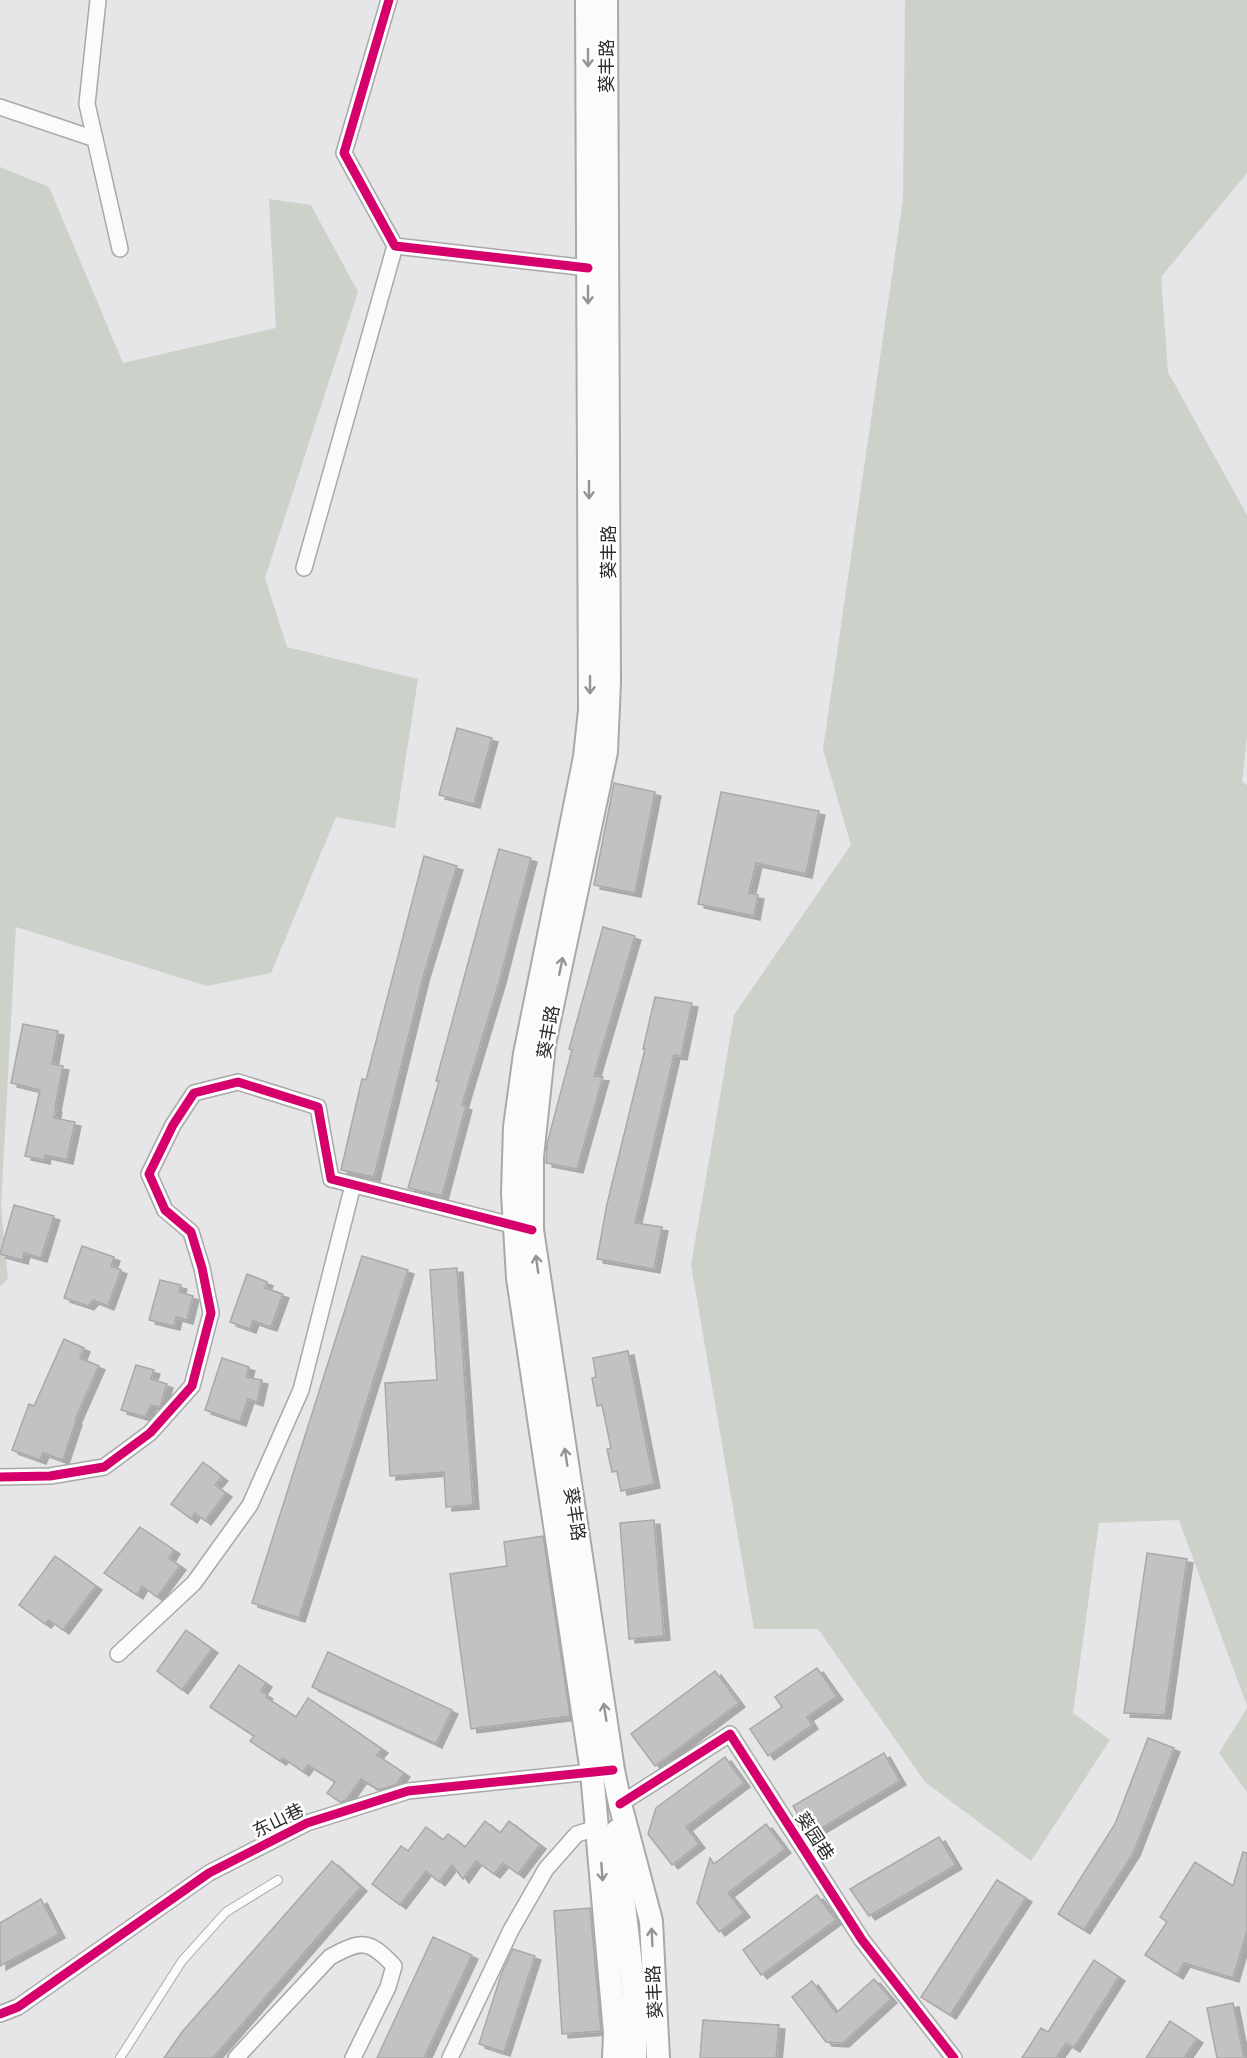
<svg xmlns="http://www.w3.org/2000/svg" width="1247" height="2058" font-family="Raleway,'Noto Sans SC',sans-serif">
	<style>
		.green { fill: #ccd1c9 }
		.building { fill: #c3c2c2; stroke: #aaa8a9; stroke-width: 1.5; filter: url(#shadow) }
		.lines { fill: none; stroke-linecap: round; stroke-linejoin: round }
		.service-casing { stroke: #a9a8aa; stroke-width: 10 }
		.minor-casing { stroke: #a9a8aa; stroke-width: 18 }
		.secondary-casing { stroke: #a9a8aa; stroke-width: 26 }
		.service { stroke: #fbfbfb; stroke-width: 8 }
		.minor { stroke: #fbfbfb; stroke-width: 15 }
		.secondary { stroke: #fbfbfb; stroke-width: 22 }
		.cycleway-casing { stroke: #fff; stroke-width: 13 }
		.cycleway { stroke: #d6006c; stroke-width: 9 }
		.oneway { stroke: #949494 }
		.labels { text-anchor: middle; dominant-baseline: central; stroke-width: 5; stroke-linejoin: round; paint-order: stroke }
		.street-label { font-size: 18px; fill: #2d2d2e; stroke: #fff }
	</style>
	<defs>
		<filter id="shadow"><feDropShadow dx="6" dy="4" stdDeviation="0" flood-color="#0004"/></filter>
	</defs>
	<rect width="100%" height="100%" fill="#e6e5e7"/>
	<g class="green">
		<polygon points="905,0 1247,0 1247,173 1161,277 1168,372 1247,515 1247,736 1242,782 1247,785 1247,1706 1179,1520 1099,1523 1073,1713 1110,1740 1031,1861 925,1782 818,1629 754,1629 691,1265 734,1015 851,845 823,749 903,200"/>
		<polygon points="0,167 49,187 123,363 276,328 269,199 311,205 358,292 265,578 287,647 418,679 395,828 336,817 271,973 207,986 16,927 1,1207 8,1279 0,1286"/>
		<polygon points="1247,1708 1247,1792 1219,1753"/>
	</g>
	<g class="building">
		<polygon points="457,728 492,738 474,804 439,795"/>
		<polygon points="614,783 655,792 635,893 594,885"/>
		<polygon points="721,792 819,811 806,874 756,863 749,893 758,895 754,916 698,904"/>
		<polygon points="499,849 531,858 500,979 462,1105 466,1106 442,1196 408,1188 439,1081 436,1081"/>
		<polygon points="424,856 457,866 423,977 374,1177 341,1170 362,1079 366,1080"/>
		<polygon points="603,927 635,936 594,1076 603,1077 577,1169 546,1163 547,1144 572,1050 569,1049"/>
		<polygon points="655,997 692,1003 681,1056 674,1055 635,1223 662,1227 654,1269 597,1259 607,1204 645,1049 643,1049"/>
		<polygon points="23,1024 58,1031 52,1064 63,1066 55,1107 56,1108 54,1118 75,1122 67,1160 45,1155 44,1160 25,1156 40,1090 11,1083"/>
		<polygon points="14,1205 54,1216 41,1258 24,1253 22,1260 0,1254"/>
		<polygon points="82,1246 114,1257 111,1266 121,1270 108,1306 93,1300 88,1306 64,1298"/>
		<polygon points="362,1256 408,1270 299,1618 252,1603"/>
		<polygon points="457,1268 473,1505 446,1507 444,1472 390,1476 385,1383 437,1380 430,1270"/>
		<polygon points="247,1274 267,1282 265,1288 283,1294 271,1327 253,1321 250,1329 230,1322"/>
		<polygon points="160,1280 181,1285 179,1292 193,1296 187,1320 176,1317 174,1326 149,1320"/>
		<polygon points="64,1339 84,1348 80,1358 99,1366 75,1420 76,1421 63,1460 43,1453 40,1460 12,1450 29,1404 34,1406"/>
		<polygon points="628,1351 654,1484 621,1491 617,1471 612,1472 607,1449 611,1448 602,1405 597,1406 592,1378 596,1377 593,1358"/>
		<polygon points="222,1358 249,1367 246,1377 262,1380 257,1402 248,1399 240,1422 205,1410"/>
		<polygon points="136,1365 154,1370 151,1379 167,1384 160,1407 151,1405 145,1417 121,1410"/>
		<polygon points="203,1462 222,1477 215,1485 226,1493 205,1521 195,1513 191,1519 171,1504"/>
		<polygon points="654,1520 664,1636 629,1639 620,1523"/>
		<polygon points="140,1527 174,1550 169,1558 180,1566 157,1597 142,1586 137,1595 104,1573"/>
		<polygon points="543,1536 570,1716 471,1729 450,1574 507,1566 504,1542"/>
		<polygon points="1147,1553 1187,1559 1165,1715 1124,1713"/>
		<polygon points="55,1556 96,1586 63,1630 49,1620 45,1624 19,1605"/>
		<polygon points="186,1630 212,1649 182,1690 157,1671"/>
		<polygon points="328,1652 452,1710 436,1744 312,1687"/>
		<polygon points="239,1665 266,1683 261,1691 267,1695 266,1697 296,1717 308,1698 382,1749 377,1755 404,1773 396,1785 378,1790 361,1779 346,1800 340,1802 327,1793 335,1782 308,1765 303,1772 283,1758 280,1761 250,1741 254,1736 210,1707"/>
		<polygon points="817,1668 837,1696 807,1717 812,1725 768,1756 750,1729 782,1707 775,1697"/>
		<polygon points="715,1671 739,1703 655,1766 631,1734"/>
		<polygon points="1148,1738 1174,1748 1134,1852 1084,1930 1058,1914 1115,1824"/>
		<polygon points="884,1753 900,1781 810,1835 793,1806"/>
		<polygon points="725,1757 744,1783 686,1827 699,1844 672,1865 648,1834 656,1808"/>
		<polygon points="485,1821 500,1833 509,1821 540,1845 518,1874 503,1863 494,1874 476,1861 463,1879 452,1865 439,1882 426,1871 400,1905 372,1884 401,1846 408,1851 426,1827 443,1840 448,1834 465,1847"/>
		<polygon points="766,1824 785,1849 728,1893 744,1913 719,1932 697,1903 710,1858 714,1864"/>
		<polygon points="939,1837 956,1865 869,1916 850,1889"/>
		<polygon points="1243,1852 1247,1853 1247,1931 1233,1978 1184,1963 1177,1975 1145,1955 1167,1922 1160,1917 1195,1862 1233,1886"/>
		<polygon points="332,1861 361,1887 213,2058 164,2058 182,2032"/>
		<polygon points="997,1880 1026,1898 950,2015 921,1997"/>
		<polygon points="817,1895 836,1920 761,1975 743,1950"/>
		<polygon points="41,1899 59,1934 0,1966 0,1923"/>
		<polygon points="590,1908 601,2031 562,2034 554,1911"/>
		<polygon points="433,1937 472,1955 424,2058 377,2058"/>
		<polygon points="513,1949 535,1956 504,2052 479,2044 502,1972"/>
		<polygon points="1094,1960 1119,1977 1074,2048 1066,2043 1056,2058 1022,2058 1041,2028 1048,2032"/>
		<polygon points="874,1979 891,1999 843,2043 826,2042 792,1997 812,1981 836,2013"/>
		<polygon points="1233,2003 1244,2058 1217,2058 1207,2008"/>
		<polygon points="703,2020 779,2025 776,2058 700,2058"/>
		<polygon points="1170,2021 1197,2039 1184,2058 1146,2058"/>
	</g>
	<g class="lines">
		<g class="service-casing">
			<polyline id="service" points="120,2058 182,1961 226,1912 278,1880"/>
		</g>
		<g class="minor-casing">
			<g id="minor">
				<polyline points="98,0 87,104 120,249"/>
				<polyline points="389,0 344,153 395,246 588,268"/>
				<polyline points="0,107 95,139"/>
				<polyline points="304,568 395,246"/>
				<polyline points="0,1477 50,1476 104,1467 150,1433 192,1386 211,1313 202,1268 191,1232 165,1210 149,1174 173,1125 194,1093 238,1082 318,1107 331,1179 524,1228"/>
				<polyline points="118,1654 194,1583 250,1505 301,1390 353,1185"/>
				<polyline points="620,1804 730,1734 862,1940 954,2058"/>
				<polyline points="0,2014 18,2007 209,1873 307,1823 408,1791 601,1771"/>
				<path d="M236 2058 330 1957C361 1940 369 1939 394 1966L388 1987 353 2058"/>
				<polyline points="450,2058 511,1930 546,1869 577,1834 599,1827"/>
			</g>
		</g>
		<g class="secondary-casing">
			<g id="secondary">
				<polyline points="587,0 590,710 585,757 525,1054 515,1127 513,1193 518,1278 592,1772 615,2033 614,2058"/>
				<polyline points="606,0 609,682 606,752 544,1044 532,1157 532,1230 613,1770 620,1804 651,1921 658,2058"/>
				<path d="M617 1831C621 1907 638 1982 635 2058"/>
			</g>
		</g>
		<use href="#service" class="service"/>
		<use href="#minor" class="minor"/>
		<use href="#secondary" class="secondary"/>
		<g class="cycleway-casing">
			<g id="cycleway">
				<polyline points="389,0 344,153 395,246 588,268"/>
				<polyline points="0,1477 50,1476 104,1467 150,1433 192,1386 211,1313 202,1268 191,1232 165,1210 149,1174 173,1125 194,1093 238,1082 318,1107 331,1179 532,1230"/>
				<polyline points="620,1804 730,1734 862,1940 954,2058"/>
				<polyline points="0,2014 18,2007 209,1873 307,1823 408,1791 613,1770"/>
			</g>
		</g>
		<use href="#cycleway" class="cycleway"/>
	</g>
	<defs><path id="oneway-shaft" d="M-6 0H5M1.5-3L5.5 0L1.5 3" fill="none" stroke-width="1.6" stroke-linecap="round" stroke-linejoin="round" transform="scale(1.5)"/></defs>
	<g class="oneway">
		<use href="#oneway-shaft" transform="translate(588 58) rotate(90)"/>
		<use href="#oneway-shaft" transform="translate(588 295) rotate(90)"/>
		<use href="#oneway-shaft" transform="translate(589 490) rotate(90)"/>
		<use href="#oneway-shaft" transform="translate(590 685) rotate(90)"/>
		<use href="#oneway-shaft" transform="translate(561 966) rotate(-78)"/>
		<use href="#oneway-shaft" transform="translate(537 1264) rotate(-98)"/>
		<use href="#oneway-shaft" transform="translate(566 1457) rotate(-99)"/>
		<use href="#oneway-shaft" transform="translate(605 1712) rotate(-99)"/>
		<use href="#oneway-shaft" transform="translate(602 1872) rotate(86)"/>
		<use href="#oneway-shaft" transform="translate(652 1937) rotate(-93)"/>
	</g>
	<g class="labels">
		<g class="street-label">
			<text transform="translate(606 66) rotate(-90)">葵丰路</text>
			<text transform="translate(608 552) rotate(-90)">葵丰路</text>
			<text transform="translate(548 1032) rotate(-80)">葵丰路</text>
			<text transform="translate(575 1514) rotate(81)">葵丰路</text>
			<text transform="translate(278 1820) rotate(-26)">东山巷</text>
			<text transform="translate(815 1836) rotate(57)">葵园巷</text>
			<text transform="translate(654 1992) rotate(-93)">葵丰路</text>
		</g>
	</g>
</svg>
